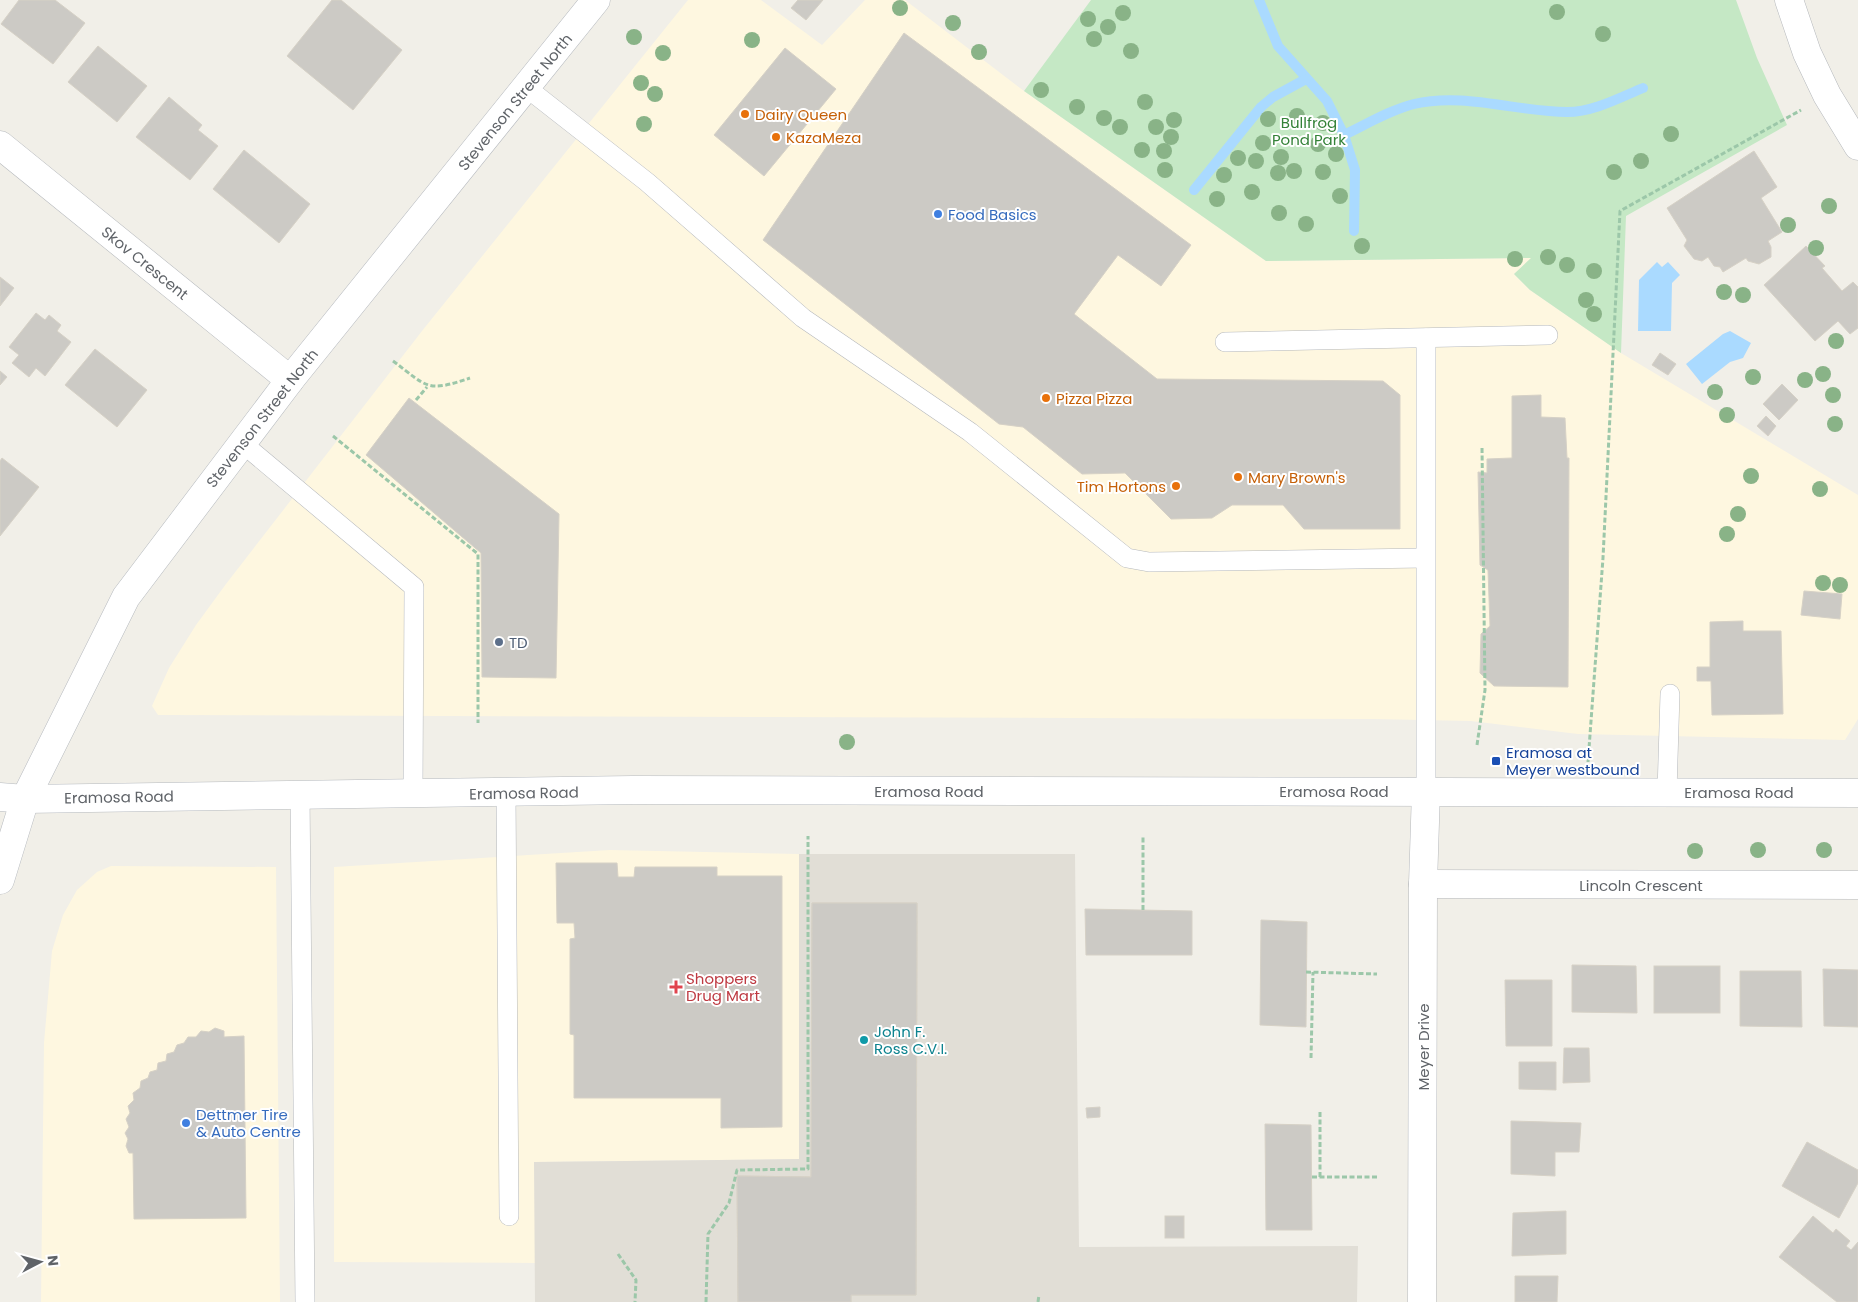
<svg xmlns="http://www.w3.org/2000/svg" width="1858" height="1302" font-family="Poppins,sans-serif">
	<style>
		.commercial { fill: #fef7e0 }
		.education { fill: #e1ded6 }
		.green { fill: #c5e8c5 }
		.water { fill: #aadaff }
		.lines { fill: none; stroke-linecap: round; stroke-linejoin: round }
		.stream { stroke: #aadaff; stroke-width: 10 }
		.building { fill: #cccac5; stroke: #d6d1c6 }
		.lane-casing { stroke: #b5b8bc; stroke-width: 20 }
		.street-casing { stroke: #b5b8bc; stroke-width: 29 }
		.secondary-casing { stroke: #b6babf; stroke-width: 29 }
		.path { stroke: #9cc7a9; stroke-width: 3; stroke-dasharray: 5 2.5; stroke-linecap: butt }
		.lane { stroke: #fff; stroke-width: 19 }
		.street { stroke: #fff; stroke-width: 28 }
		.secondary { stroke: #fff; stroke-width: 28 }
		.tree { fill: #89b387 }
		.food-dot { fill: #e8710a; stroke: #fff; stroke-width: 2 }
		.shop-dot { fill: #3f7fe0; stroke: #fff; stroke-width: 2 }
		.service-dot { fill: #5c6f8a; stroke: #fff; stroke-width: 2 }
		.transit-dot { fill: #1a4fb4; stroke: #fff; stroke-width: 2 }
		.health-dot { fill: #e0444e; stroke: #fff; stroke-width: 2 }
		.culture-dot { fill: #0f9aa8; stroke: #fff; stroke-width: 2 }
		.labels { text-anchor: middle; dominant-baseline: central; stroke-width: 4; stroke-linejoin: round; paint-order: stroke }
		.street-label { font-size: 15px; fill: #5f6368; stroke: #fff }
		.food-label { font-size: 15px; fill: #c56008; stroke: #fff; text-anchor: start }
		.park-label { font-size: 15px; fill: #348238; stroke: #fff }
		.shop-label { font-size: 15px; fill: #366cbe; stroke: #fff; text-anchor: start }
		.service-label { font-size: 15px; fill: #4e5e75; stroke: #fff; text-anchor: start }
		.transit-label { font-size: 15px; fill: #164399; stroke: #fff; text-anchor: start }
		.health-label { font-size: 15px; fill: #be3a42; stroke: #fff; text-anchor: start }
		.culture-label { font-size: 15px; fill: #0d838f; stroke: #fff; text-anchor: start }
	</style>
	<rect width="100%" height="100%" fill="#f1efe8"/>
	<g class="commercial">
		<polygon points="688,0 761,0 822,45 865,0 905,0 1024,91 1266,261 1532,258 1514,274 1530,290 1621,353 1858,495 1858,719 1845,740 1578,734 1471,721 1373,719 158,715 152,706 169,668 196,625 226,584 422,331"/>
		<polygon points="610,850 799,854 799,1159 535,1162 536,1263 334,1262 334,867"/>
		<polygon points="111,866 276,867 280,1302 41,1302 44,1043 52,951 63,915 77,890 97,872"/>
	</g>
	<polygon class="education" points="799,854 1075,854 1079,1247 1358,1246 1357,1302 535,1302 534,1162 799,1159"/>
	<polygon class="green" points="1091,0 1736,0 1757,58 1787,125 1626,216 1621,353 1530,290 1514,274 1531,258 1266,261 1024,91"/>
	<g class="water">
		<polygon points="1657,262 1662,267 1668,262 1680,275 1672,283 1671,331 1638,331 1639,280"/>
		<polygon points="1730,331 1751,343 1743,358 1730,362 1702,384 1686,364 1723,334"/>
	</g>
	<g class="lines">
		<g class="stream">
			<polyline points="1259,0 1278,46 1327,101 1344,135 1355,170 1354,231"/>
			<path d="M1344 135C1367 124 1390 110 1414 104 1464 92 1517 112 1567 112 1593 112 1619 98 1643 88"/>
			<polyline points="1194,190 1261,107 1273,97 1306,79"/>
		</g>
	</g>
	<g class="building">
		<polygon points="19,0 55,0 85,23 53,64 1,24"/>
		<polygon points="332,0 341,0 402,50 353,110 287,56"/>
		<polygon points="798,0 823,0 806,20 791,8"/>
		<polygon points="904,33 1191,245 1161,286 1118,255 1074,314 1157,379 1383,381 1400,395 1400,529 1304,529 1283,505 1232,505 1212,518 1171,519 1125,473 1082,474 1023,427 999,424 763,240"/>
		<polygon points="98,46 147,86 117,122 68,82"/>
		<polygon points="785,48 836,89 764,176 714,135"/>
		<polygon points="169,97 202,125 198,130 218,146 190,180 136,137"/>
		<polygon points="244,150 310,204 279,243 213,189"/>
		<polygon points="1754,151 1777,187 1761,198 1782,232 1768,241 1771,247 1771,257 1759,264 1748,261 1746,258 1723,272 1720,267 1714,266 1708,257 1702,261 1694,259 1684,246 1687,240 1667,208"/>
		<polygon points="1806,246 1825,266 1822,268 1842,291 1853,282 1858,287 1858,328 1850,334 1838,321 1815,341 1764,285"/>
		<polygon points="0,277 14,288 0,306"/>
		<polygon points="36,313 45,320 49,315 61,325 57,331 71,342 45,376 36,368 29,377 12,363 19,355 9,347"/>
		<polygon points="95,349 147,390 117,427 65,385"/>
		<polygon points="1660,353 1676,364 1668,375 1652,365"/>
		<polygon points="0,371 7,377 0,385"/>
		<polygon points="1782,384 1798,400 1779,420 1763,404"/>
		<polygon points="1541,395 1541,417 1565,418 1567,458 1569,458 1568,687 1494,686 1480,673 1481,634 1490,626 1488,570 1480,565 1478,472 1487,473 1487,459 1512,458 1512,396"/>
		<polygon points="409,398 559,514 556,678 482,677 481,553 366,455"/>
		<polygon points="1766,416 1776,426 1768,436 1757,426"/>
		<polygon points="2,458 39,487 0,536 0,461"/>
		<polygon points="1804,591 1842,594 1840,619 1801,615"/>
		<polygon points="1743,621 1743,631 1781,631 1783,714 1712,715 1711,681 1697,681 1697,667 1710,667 1710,622"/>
		<polygon points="556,863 617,863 618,877 634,877 635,867 717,867 717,876 782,876 782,1127 721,1128 721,1098 574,1098 574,1035 570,1034 570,939 575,938 574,923 557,923"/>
		<polygon points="812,903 917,903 916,1295 851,1295 851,1302 738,1302 737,1176 811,1177"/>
		<polygon points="812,903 917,903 916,1295 851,1295 851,1302 738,1302 737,1176 811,1177"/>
		<polygon points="1085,909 1192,911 1192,955 1086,955"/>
		<polygon points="1261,920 1307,922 1306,1027 1260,1025"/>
		<polygon points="1572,965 1636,966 1637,1013 1572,1012"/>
		<rect x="1654" y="966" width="66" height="47"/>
		<polygon points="1823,969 1858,970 1858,1027 1824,1026"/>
		<polygon points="1740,971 1801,971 1802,1027 1740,1026"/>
		<polygon points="1505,980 1552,980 1552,1046 1506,1046"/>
		<polygon points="215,1028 224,1031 224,1037 244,1036 246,1218 134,1219 133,1153 129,1153 126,1146 128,1139 125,1133 129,1127 126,1119 130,1113 128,1106 134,1100 133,1093 140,1088 141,1081 148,1078 150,1072 157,1070 158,1063 166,1061 167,1054 174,1052 177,1045 184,1043 188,1037 196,1037 201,1031 209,1032"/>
		<polygon points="1564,1048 1589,1048 1590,1082 1563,1083"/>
		<polygon points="1519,1062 1556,1062 1556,1090 1519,1089"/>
		<polygon points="1100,1107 1100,1117 1087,1118 1086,1108"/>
		<polygon points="1511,1121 1581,1123 1579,1152 1555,1152 1555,1176 1511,1174"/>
		<polygon points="1265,1124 1311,1125 1312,1230 1266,1230"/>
		<polygon points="1807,1142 1858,1170 1858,1183 1839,1218 1782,1186"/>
		<polygon points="1566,1211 1566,1254 1512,1256 1513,1213"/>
		<rect x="1165" y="1216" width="19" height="22"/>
		<polygon points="1813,1216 1833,1233 1836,1229 1850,1241 1846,1246 1851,1250 1858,1242 1858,1302 1837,1302 1779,1257"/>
		<polygon points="1515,1276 1558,1276 1557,1302 1515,1302"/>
	</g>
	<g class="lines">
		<g class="lane-casing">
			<g id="lane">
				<polyline points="527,88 647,182 803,318 970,432 1127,558 1149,562 1425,558"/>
				<polyline points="1225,342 1548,335"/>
				<polyline points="242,443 414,587 413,794"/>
				<polyline points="1426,791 1426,338"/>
				<polyline points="1667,792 1670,694"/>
				<polyline points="506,793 509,1216"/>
				<polyline points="300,794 305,1302"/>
			</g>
		</g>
		<g class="street-casing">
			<g id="street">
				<polyline points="1789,0 1807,53 1827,95 1858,146"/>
				<polyline points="0,145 290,380"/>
				<polyline points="1423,884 1858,885"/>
				<polyline points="1422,1302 1423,884 1426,791"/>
			</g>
		</g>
		<g class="secondary-casing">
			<g id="secondary">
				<polyline points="0,797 25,799 633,790 1858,793"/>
				<polyline points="0,880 25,799 126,597 290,380 596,0"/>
			</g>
		</g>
		<g class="path">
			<path d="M393 361C428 387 426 393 470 378"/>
			<polyline points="416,400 427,387"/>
			<polyline points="333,436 478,554 478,723"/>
			<polyline points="1477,745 1485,690 1482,447"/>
			<polyline points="1588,762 1603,558 1620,211 1801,110"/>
			<polyline points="1143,910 1143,835"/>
			<polyline points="1306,972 1377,974"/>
			<polyline points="1311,1058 1313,972"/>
			<polyline points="1320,1112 1320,1177"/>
			<polyline points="1312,1177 1377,1177"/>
			<polyline points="618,1254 636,1280 635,1302"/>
			<polyline points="706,1302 708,1234 729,1203 737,1170 808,1169 808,836"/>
			<polyline points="1038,1302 1039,1295"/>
		</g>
		<use href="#lane" class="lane"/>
		<use href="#street" class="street"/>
		<use href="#secondary" class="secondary"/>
	</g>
	<g class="tree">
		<circle cx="900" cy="8" r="8"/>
		<circle cx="1557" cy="12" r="8"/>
		<circle cx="1123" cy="13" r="8"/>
		<circle cx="1088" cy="19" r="8"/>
		<circle cx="953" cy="23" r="8"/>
		<circle cx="1108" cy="27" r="8"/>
		<circle cx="1603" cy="34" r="8"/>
		<circle cx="634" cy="37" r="8"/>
		<circle cx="1094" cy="39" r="8"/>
		<circle cx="752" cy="40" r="8"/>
		<circle cx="1131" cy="51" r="8"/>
		<circle cx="979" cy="52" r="8"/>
		<circle cx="663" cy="53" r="8"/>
		<circle cx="641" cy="83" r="8"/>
		<circle cx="1041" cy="90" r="8"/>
		<circle cx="655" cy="94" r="8"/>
		<circle cx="1145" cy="102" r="8"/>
		<circle cx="1077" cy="107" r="8"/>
		<circle cx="1297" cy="116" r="8"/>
		<circle cx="1104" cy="118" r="8"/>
		<circle cx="1268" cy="119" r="8"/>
		<circle cx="1174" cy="120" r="8"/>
		<circle cx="1323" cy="123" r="8"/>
		<circle cx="644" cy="124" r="8"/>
		<circle cx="1120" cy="127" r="8"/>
		<circle cx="1156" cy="127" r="8"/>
		<circle cx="1671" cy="134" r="8"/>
		<circle cx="1171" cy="137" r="8"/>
		<circle cx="1263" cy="143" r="8"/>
		<circle cx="1318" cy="144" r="8"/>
		<circle cx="1142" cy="150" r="8"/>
		<circle cx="1164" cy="151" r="8"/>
		<circle cx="1336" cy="154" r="8"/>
		<circle cx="1281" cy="157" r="8"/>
		<circle cx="1238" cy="158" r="8"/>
		<circle cx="1256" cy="161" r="8"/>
		<circle cx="1641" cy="161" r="8"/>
		<circle cx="1165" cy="170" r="8"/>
		<circle cx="1294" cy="171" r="8"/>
		<circle cx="1323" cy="172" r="8"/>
		<circle cx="1614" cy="172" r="8"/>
		<circle cx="1278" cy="173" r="8"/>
		<circle cx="1224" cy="175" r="8"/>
		<circle cx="1252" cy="192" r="8"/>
		<circle cx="1340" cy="196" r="8"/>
		<circle cx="1217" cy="199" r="8"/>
		<circle cx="1829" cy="206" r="8"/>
		<circle cx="1279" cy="213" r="8"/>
		<circle cx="1306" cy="224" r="8"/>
		<circle cx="1788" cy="225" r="8"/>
		<circle cx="1362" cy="246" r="8"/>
		<circle cx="1816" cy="248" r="8"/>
		<circle cx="1548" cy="257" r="8"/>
		<circle cx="1515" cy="259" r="8"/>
		<circle cx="1567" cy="265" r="8"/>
		<circle cx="1594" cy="271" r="8"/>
		<circle cx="1724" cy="292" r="8"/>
		<circle cx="1743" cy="295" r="8"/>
		<circle cx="1586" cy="300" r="8"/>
		<circle cx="1594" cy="314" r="8"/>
		<circle cx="1836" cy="341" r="8"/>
		<circle cx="1823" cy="374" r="8"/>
		<circle cx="1753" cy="377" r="8"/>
		<circle cx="1805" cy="380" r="8"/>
		<circle cx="1715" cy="392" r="8"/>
		<circle cx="1833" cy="395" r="8"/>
		<circle cx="1727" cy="415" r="8"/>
		<circle cx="1835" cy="424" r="8"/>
		<circle cx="1751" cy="476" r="8"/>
		<circle cx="1820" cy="489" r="8"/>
		<circle cx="1738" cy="514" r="8"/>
		<circle cx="1727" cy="534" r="8"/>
		<circle cx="1823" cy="583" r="8"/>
		<circle cx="1840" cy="585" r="8"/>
		<circle cx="847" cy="742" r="8"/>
		<circle cx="1758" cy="850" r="8"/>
		<circle cx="1824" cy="850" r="8"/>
		<circle cx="1695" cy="851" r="8"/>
	</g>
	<g class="food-dot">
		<circle cx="745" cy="114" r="5"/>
		<circle cx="776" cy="137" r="5"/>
		<circle cx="1046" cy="398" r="5"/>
		<circle cx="1238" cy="477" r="5"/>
		<circle cx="1176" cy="486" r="5"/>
	</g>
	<g class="shop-dot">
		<circle cx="938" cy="214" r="5"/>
		<circle cx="186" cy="1123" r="5"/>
	</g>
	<circle class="service-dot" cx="499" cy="642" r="5"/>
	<rect class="transit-dot" x="1491" y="756" width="10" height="10" rx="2.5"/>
	<path class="health-dot" d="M673.5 979.5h5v5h5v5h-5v5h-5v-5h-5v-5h5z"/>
	<circle class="culture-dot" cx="864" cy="1040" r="5"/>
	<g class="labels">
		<g class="street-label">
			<text transform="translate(515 102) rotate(-51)">Stevenson Street North</text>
			<text transform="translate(145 263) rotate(39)">Skov Crescent</text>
			<text transform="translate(262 418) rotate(-52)">Stevenson Street North</text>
			<text x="929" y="791">Eramosa Road</text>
			<text x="1334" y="791">Eramosa Road</text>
			<text x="1739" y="792">Eramosa Road</text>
			<text transform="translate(524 793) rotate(-1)">Eramosa Road</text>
			<text transform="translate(119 797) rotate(-1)">Eramosa Road</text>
			<text x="1641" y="885">Lincoln Crescent</text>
			<text transform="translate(1423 1047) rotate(-90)">Meyer Drive</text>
		</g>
		<g class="food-label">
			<text x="755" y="114">Dairy Queen</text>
			<text x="786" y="137">KazaMeza</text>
			<text x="1056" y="398">Pizza Pizza</text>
			<text x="1248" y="477">Mary Brown's</text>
			<text x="1166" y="486" text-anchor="end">Tim Hortons</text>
		</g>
		<g class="park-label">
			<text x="1309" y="122">Bullfrog<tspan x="1309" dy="17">Pond Park</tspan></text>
		</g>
		<g class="shop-label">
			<text x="948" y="214">Food Basics</text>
			<text x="196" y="1114">Dettmer Tire<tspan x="196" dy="17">&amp; Auto Centre</tspan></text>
		</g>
		<g class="service-label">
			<text x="509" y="642">TD</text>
		</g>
		<g class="transit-label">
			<text x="1506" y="752">Eramosa at<tspan x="1506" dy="17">Meyer westbound</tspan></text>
		</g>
		<g class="health-label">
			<text x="686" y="978">Shoppers<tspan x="686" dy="17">Drug Mart</tspan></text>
		</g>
		<g class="culture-label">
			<text x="874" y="1031">John F.<tspan x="874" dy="17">Ross C.V.I.</tspan></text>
		</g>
	</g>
	<g transform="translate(40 1262) rotate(84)" stroke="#ffffff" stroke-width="4" paint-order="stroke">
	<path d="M0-4L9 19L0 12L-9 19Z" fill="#5f6368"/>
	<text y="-8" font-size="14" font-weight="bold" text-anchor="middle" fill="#5f6368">N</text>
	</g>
</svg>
